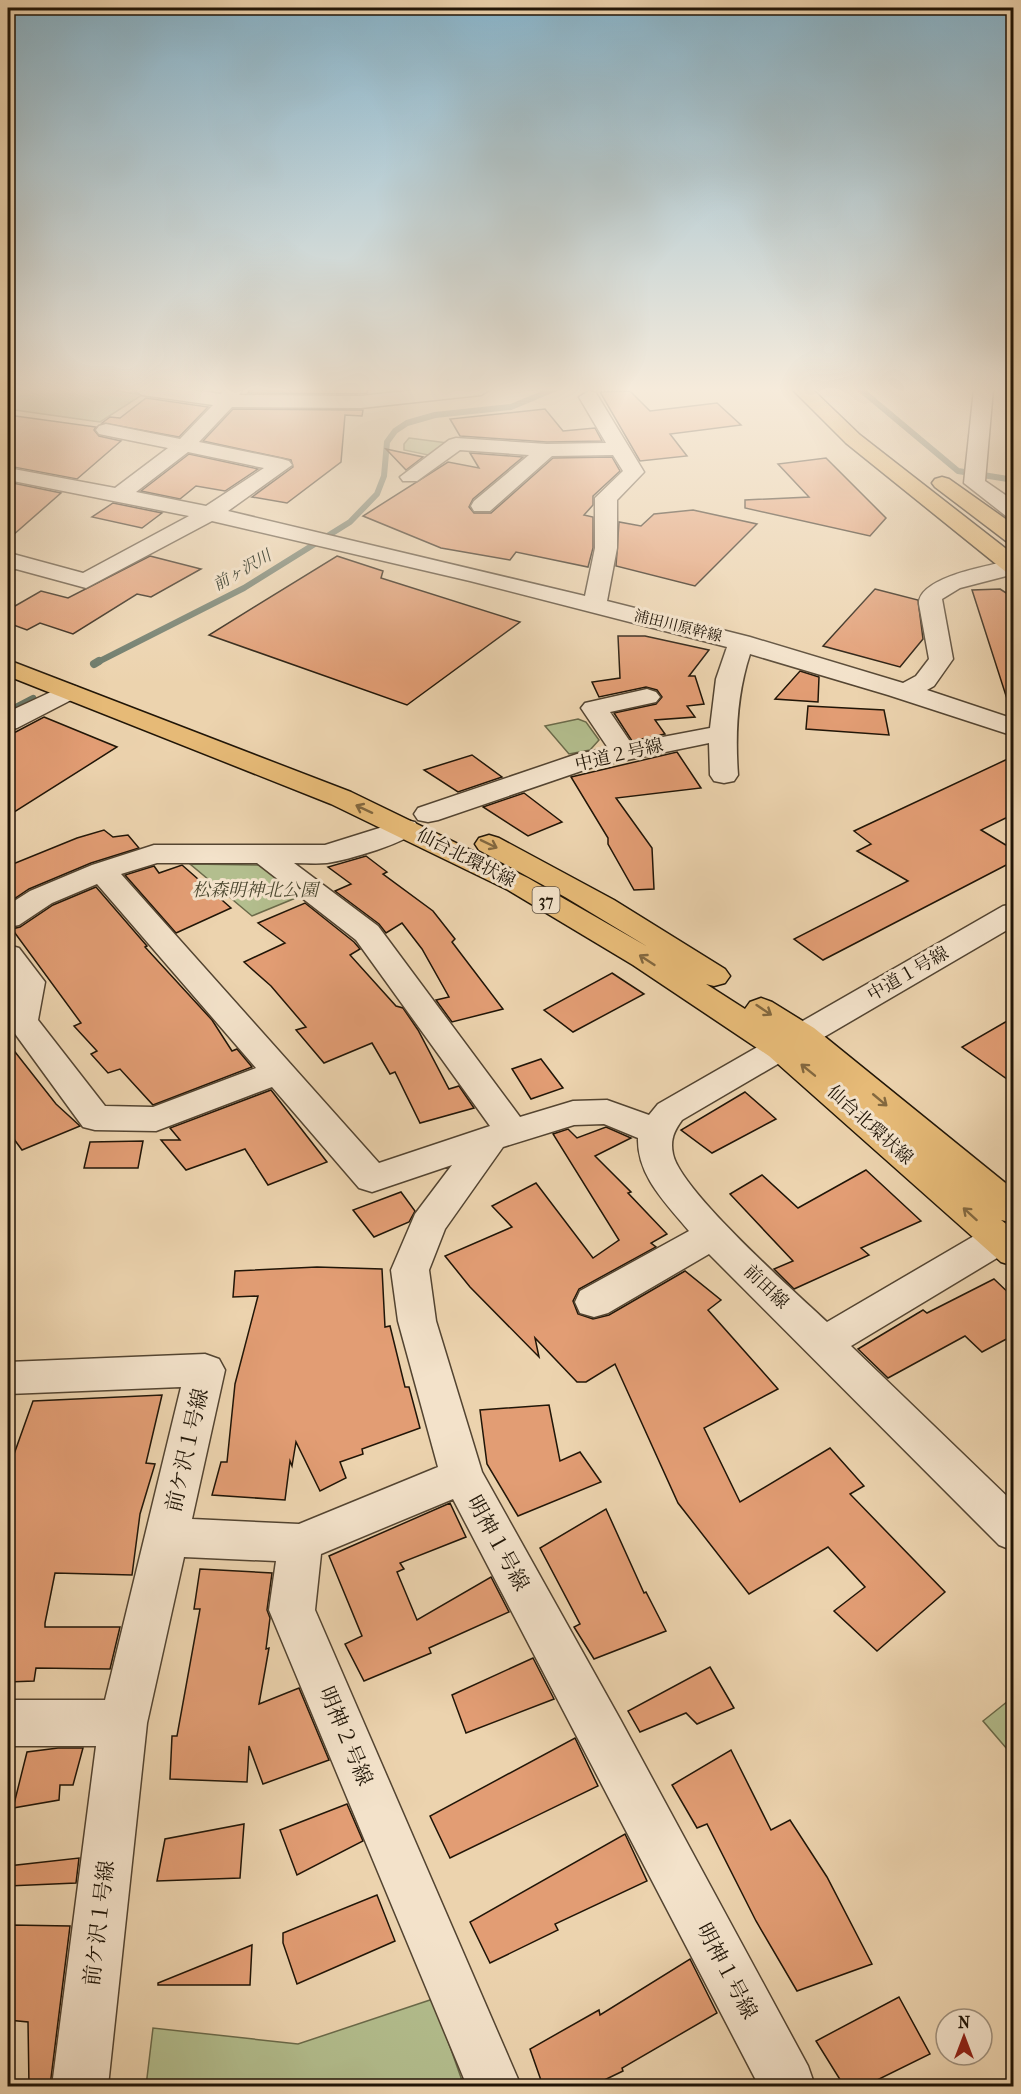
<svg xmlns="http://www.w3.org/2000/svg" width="1021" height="2094" font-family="'IM FELL French Canon','Noto Serif JP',serif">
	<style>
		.green { fill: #b3be8e; stroke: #6a6a4a; stroke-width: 1.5 }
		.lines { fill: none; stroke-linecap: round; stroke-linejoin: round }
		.stream-far1 { stroke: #697767; stroke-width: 6 }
		.stream { stroke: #697767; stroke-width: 8 }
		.building { fill: #e29d74; stroke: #201507; stroke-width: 1.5 }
		.minor-casing { stroke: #534431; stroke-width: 3 }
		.major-casing { stroke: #201507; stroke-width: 3 }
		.highway-casing { stroke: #201507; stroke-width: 3 }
		.minor { fill: #f3e2ca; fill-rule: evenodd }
		.major { fill: #e6ba77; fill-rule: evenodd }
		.highway { fill: #e6ba77; fill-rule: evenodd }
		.oneway { stroke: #83683f }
		.labels { text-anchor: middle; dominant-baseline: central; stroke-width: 6; stroke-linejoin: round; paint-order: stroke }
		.far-street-label { font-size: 15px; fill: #201507; stroke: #f3e2ca }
		.far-water-label { font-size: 16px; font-style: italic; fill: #4a4e3f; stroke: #f3e2ca }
		.shield { fill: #f3e2ca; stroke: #5f5242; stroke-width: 1.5 }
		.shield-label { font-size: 16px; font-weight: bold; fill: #201507 }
		.street-label { font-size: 18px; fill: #201507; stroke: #f3e2ca }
		.park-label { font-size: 18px; font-style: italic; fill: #4c4830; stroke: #f3e2ca }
		.near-street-label { font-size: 21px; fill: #201507; stroke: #f3e2ca }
	</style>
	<rect width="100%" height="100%" fill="#ecd3ae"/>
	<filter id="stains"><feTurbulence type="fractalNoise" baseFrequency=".00333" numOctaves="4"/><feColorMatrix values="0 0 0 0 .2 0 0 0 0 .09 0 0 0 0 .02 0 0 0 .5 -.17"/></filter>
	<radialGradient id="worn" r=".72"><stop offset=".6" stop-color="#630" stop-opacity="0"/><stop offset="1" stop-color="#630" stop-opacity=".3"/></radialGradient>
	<g class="green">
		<polygon points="8,389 106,389 142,395 100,422 8,409"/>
		<polygon points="409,438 448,443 433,456 404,450 404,444"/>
		<polygon points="578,719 586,722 599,740 590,750 569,754 545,726"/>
		<polygon points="190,864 259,865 303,895 252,916"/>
		<polygon points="1013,1697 1013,1756 983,1721"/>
		<polygon points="433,1999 464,2086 146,2086 153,2028 298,2044"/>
	</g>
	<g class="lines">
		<g class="stream-far1">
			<polyline points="860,389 958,471 1014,480"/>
			<polyline points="96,663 244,588 350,522 377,494 384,476 387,442 395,431 407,423 435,415 511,407 554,389"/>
		</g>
		<g class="stream">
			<polyline points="94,664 99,661"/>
			<polyline points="8,712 33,699"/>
		</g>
	</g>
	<g class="building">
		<polygon points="250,389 368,389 367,393 361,394 248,393"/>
		<polygon points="630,391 650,411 717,403 741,425 670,434 687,456 640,461 600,392"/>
		<polygon points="146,398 208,407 179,437 102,423 110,417 120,418"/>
		<polygon points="233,409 361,410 363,410 362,416 345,415 341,462 287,503 252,497 293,467 291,460 203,441"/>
		<polygon points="545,409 563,431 595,428 602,441 547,442 460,436 450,419"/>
		<polygon points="8,415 96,427 94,430 99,436 121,441 77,479 8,466"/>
		<polygon points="386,449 423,457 406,470"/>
		<polygon points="470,453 523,457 473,499 469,507 474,513 491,513 553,458 612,457 620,471 593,496 593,505 584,515 593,517 593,548 588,567 516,552 510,560 441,548 363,516 448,462 479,468"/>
		<polygon points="189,454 258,469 225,491 196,486 180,499 141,491"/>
		<polygon points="826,458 886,518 870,536 745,508 745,500 809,497 778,464"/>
		<polygon points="8,482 61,493 12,536"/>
		<polygon points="113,503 162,513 142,528 92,517"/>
		<polygon points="693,510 757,524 695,586 616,566 619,522 641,526 654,514"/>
		<polygon points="150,556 201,569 151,597 137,594 73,634 40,623 27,630 8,623 8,610 41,591 68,598"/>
		<polygon points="337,556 383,571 381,578 520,622 407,705 209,635"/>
		<polygon points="875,589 918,600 923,639 900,667 823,646"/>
		<polygon points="1000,589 1014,598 1014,701 1008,702 972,590"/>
		<polygon points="618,636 645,636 709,650 689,676 695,676 704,704 687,706 695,717 655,720 665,734 632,741 614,713 656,704 662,697 657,690 646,687 599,697 592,682 620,678"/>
		<polygon points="800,671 819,677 818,702 775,699"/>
		<polygon points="808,706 884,710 889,735 806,729"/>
		<polygon points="44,717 117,747 8,816 8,736"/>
		<polygon points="677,752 701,788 616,798 652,848 654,889 634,890 608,844 608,838 571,777"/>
		<polygon points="472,755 502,777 458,792 424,770"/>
		<polygon points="1014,756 1014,814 981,830 1014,850 1014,861 823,960 794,939 908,881 857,851 871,844 854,831"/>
		<polygon points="524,793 562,822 528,836 483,807"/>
		<polygon points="104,830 113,837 128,835 139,848 91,863 29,889 8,903 8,866 77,838"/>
		<polygon points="366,856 387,872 383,874 433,911 455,939 452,942 503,1009 452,1022 436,1000 449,997 422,949 402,923 386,933 379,924 335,891 351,884 328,867"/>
		<polygon points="182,865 231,908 176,933 125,875 154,866 159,873"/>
		<polygon points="96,887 147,946 145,947 212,1020 232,1051 237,1049 252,1067 153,1105 120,1069 108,1073 91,1054 97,1051 74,1026 81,1023 12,929 20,927 53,905"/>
		<polygon points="305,903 354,942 360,949 350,955 396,1006 403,1008 418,1030 449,1089 459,1086 474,1108 420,1123 395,1072 390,1074 372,1043 324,1063 296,1030 306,1027 271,986 244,962 285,943 258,923"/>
		<polygon points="612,973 644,994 573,1032 544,1010"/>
		<polygon points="1014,1017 1014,1084 962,1047"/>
		<polygon points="8,1043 56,1104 80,1126 22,1150 8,1131"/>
		<polygon points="541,1059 563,1088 531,1099 512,1069"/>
		<polygon points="271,1090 327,1162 268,1185 245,1149 186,1170 161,1140 180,1140 170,1128"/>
		<polygon points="745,1092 776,1119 712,1153 681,1130"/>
		<polygon points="606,1127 631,1138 595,1156 631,1192 628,1193 667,1234 651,1243 656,1247 579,1289 573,1301 578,1314 593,1319 609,1315 685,1271 721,1300 708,1310 778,1389 704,1428 740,1502 830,1448 864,1486 850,1494 945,1592 877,1651 834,1611 865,1587 828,1547 749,1594 678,1503 615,1364 586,1382 577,1382 535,1338 539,1357 470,1287 445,1256 512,1227 492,1206 536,1183 593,1258 619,1240 553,1134 568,1129 577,1138"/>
		<polygon points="143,1141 138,1168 84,1168 90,1142"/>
		<polygon points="866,1170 921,1221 861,1248 869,1255 794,1289 774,1269 793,1261 730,1194 762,1175 798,1208"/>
		<polygon points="401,1192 415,1211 409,1222 374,1237 353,1210"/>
		<polygon points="317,1267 382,1269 385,1327 390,1326 405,1387 409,1387 420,1428 362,1449 363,1454 340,1462 346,1478 320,1491 296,1442 292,1466 290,1461 285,1500 212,1495 221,1462 227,1462 235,1384 258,1296 233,1297 235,1271"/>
		<polygon points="994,1279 1014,1298 1014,1335 982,1352 965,1336 888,1378 858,1349 923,1310 927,1313"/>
		<polygon points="162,1395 146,1463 155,1464 140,1514 132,1575 55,1573 45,1623 45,1627 120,1627 110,1669 36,1668 34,1681 8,1682 8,1471 33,1401"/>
		<polygon points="549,1405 560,1461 580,1452 601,1482 518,1516 487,1464 480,1410"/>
		<polygon points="450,1503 466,1537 400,1563 404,1569 397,1572 417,1620 491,1577 509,1612 429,1648 431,1653 364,1681 345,1644 362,1636 329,1556"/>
		<polygon points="606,1509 644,1593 646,1592 666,1631 594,1659 574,1627 580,1624 540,1548"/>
		<polygon points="200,1569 272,1573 267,1610 270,1618 266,1649 269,1648 259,1704 299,1688 329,1760 263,1784 249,1746 247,1782 170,1779 172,1736 177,1736 200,1609 194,1609"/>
		<polygon points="533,1658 554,1699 466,1733 452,1695"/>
		<polygon points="710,1667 734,1708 697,1724 686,1713 640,1732 628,1711"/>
		<polygon points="575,1738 598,1786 450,1858 430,1816"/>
		<polygon points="58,1748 83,1748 73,1785 60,1785 59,1800 13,1808 27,1752"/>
		<polygon points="731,1750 771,1830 790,1820 827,1877 872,1964 797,1991 756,1921 707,1824 697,1828 672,1785"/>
		<polygon points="347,1804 363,1841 297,1875 280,1830"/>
		<polygon points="244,1824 240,1878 157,1881 165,1839"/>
		<polygon points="625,1834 647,1881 555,1924 558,1930 490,1963 470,1922"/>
		<polygon points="79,1858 76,1883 8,1886 8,1866"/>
		<polygon points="377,1895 395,1941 297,1984 283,1943 283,1933"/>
		<polygon points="10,1925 70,1926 50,2086 29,2086 28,2022 8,2020"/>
		<polygon points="252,1945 250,1985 158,1985 158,1983"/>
		<polygon points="690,1959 717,2013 622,2068 623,2071 592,2086 543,2086 530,2049 599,2010 600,2015"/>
		<polygon points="899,1997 930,2054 865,2086 844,2086 816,2041"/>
	</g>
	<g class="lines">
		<g class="minor-casing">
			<g id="minor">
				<path d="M133 389H186L221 394 224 389H243L239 395 361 396 424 389H490L481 395 361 408 232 407 199 442 282 459 289 461 292 465 228 511 585 596 595 548V498L623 471 613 455 552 456 490 511H474L471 506 474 501 529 455 460 450 417 481H403L400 477 449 440 456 438 547 444 606 443 579 397 589 391 596 393 644 472 617 500V548L607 601 750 637 903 683 916 676 929 659 919 604C918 577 991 565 1014 560V574L960 588 942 599 953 659 934 686 927 690 1014 719V736L888 695 750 654C737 694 735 733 738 775L734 781 724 783 714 781 710 775 709 743 593 767 438 820 428 822 418 820 414 814 418 808 577 754 608 748 581 708 585 703 647 689 656 692 660 697 656 702 610 712 631 743 710 728 716 679 727 647 470 581 212 521 86 588 16 569 8 571V556L13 554 83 573 189 516 8 480V468L115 488 168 448 99 434 96 430 99 426 106 424 180 439 213 405 142 395ZM188 452 264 468 206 506 136 492Z"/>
				<polygon points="974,389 993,389 985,481 1014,501 1014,517 1006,516 964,483"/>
				<polygon points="68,684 77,687 81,692 77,697 17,728 8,730 8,712"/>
				<path d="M405 820 415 822 419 828C409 843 347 860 327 863 316 864 305 863 294 863L378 926 520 1117 573 1101 607 1100 649 1115 658 1104 1003 906 1014 904V926L682 1120C674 1131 670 1140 673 1154 680 1190 795 1292 827 1322L986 1229 999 1225 1012 1229V1249L851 1346 1014 1503V1551L999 1545 709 1254 608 1313 594 1317 580 1313 575 1302 580 1291 689 1231C666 1203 637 1176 638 1138L604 1124 574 1125 503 1147 445 1229 429 1270 436 1321 482 1472 620 1719 808 2066 815 2086H759L453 1499 321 1554 315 1610 521 2086H467L269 1610 276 1561 184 1557 147 1723 108 2086H52L96 1746H8V1700H105L181 1387 8 1394V1362L205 1354 219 1359 225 1370 192 1519 299 1524 438 1467 398 1321 391 1270 415 1214 452 1165 372 1192 359 1188 272 1087 156 1131 95 1130 83 1127 8 1024 13 983 8 976V945L19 948 45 982 38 1020 105 1106 153 1107 256 1068 97 884 52 903 19 925 8 927V905L30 891 92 865 154 845H325ZM157 863H257L356 940 490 1126 379 1163 121 874Z"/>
			</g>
		</g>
		<g class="major-casing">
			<polygon id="major" points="8,660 351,792 528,878 648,947 565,897 479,850 475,844 479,838 489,835 499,838 614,900 725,969 730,976 725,983 714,986 706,984 745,1009 750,1002 761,998 772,1002 814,1028 1014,1190 1014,1223 1001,1220 1014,1230 1014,1266 1001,1262 769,1056 633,965 508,890 331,804 8,676"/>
		</g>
		<g class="highway-casing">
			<g id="highway">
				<polygon points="792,389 812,389 860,435 1014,555 1014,574 1006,572 846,443"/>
				<polygon points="942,477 949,479 1014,525 1014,543 1006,541 935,487 932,483 935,479"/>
			</g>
		</g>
		<use href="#minor" class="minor"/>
		<use href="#major" class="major"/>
		<use href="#highway" class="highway"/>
	</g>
	<defs><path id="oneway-shaft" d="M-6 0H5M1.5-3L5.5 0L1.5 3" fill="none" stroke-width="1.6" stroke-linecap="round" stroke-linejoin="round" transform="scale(1.5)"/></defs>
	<g class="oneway">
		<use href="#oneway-shaft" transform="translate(364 809) rotate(-155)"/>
		<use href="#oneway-shaft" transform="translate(489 844) rotate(26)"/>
		<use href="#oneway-shaft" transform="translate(647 960) rotate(-147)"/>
		<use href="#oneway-shaft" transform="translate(764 1010) rotate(34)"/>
		<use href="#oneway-shaft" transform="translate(808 1070) rotate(-141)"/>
		<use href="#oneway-shaft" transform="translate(880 1100) rotate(40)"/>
		<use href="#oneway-shaft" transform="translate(970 1214) rotate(-138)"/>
	</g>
	<linearGradient id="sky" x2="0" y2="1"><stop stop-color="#88b6ce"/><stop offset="0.57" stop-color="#f6ebdb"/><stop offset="1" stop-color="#f6ebdb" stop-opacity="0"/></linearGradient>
	<rect width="1021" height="683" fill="url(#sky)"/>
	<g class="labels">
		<g class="far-street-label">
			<text transform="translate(678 626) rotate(14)">浦田川原幹線</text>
		</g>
		<g class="far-water-label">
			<text transform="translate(242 570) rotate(-30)">前ヶ沢川</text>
		</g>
		<rect class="shield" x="532.5" y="887" width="27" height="26" rx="4.5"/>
		<g class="shield-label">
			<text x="546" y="900">37</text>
		</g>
		<g class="street-label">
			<text transform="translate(619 755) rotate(-13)">中道２号線</text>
			<text transform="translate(466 858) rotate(27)">仙台北環状線</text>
			<text transform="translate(908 974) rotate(-30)">中道１号線</text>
			<text transform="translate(870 1125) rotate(42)">仙台北環状線</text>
			<text transform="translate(766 1287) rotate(44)">前田線</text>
		</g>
		<g class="park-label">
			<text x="255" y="890">松森明神北公園</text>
		</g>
		<g class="near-street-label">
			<text transform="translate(187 1450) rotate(-77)">前ケ沢１号線</text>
			<text transform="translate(498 1543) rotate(61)">明神１号線</text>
			<text transform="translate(346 1736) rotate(67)">明神２号線</text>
			<text transform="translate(99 1923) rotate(-83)">前ケ沢１号線</text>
			<text transform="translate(727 1971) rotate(62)">明神１号線</text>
		</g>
	</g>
	<rect width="1021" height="2094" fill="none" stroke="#ecd3ae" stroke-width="30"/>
	<rect x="9" y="9" width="1003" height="2076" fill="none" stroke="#201507" stroke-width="3"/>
	<rect x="15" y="15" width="991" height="2064" fill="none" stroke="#201507" stroke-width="1.5"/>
	<g transform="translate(964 2037)"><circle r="28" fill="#f3e2ca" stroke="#9f907c" stroke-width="1.5"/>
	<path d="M0-4.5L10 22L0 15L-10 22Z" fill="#8f2418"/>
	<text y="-9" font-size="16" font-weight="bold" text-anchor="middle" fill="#201507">N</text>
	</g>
	<rect width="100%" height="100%" filter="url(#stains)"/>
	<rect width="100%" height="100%" fill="url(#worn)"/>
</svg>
